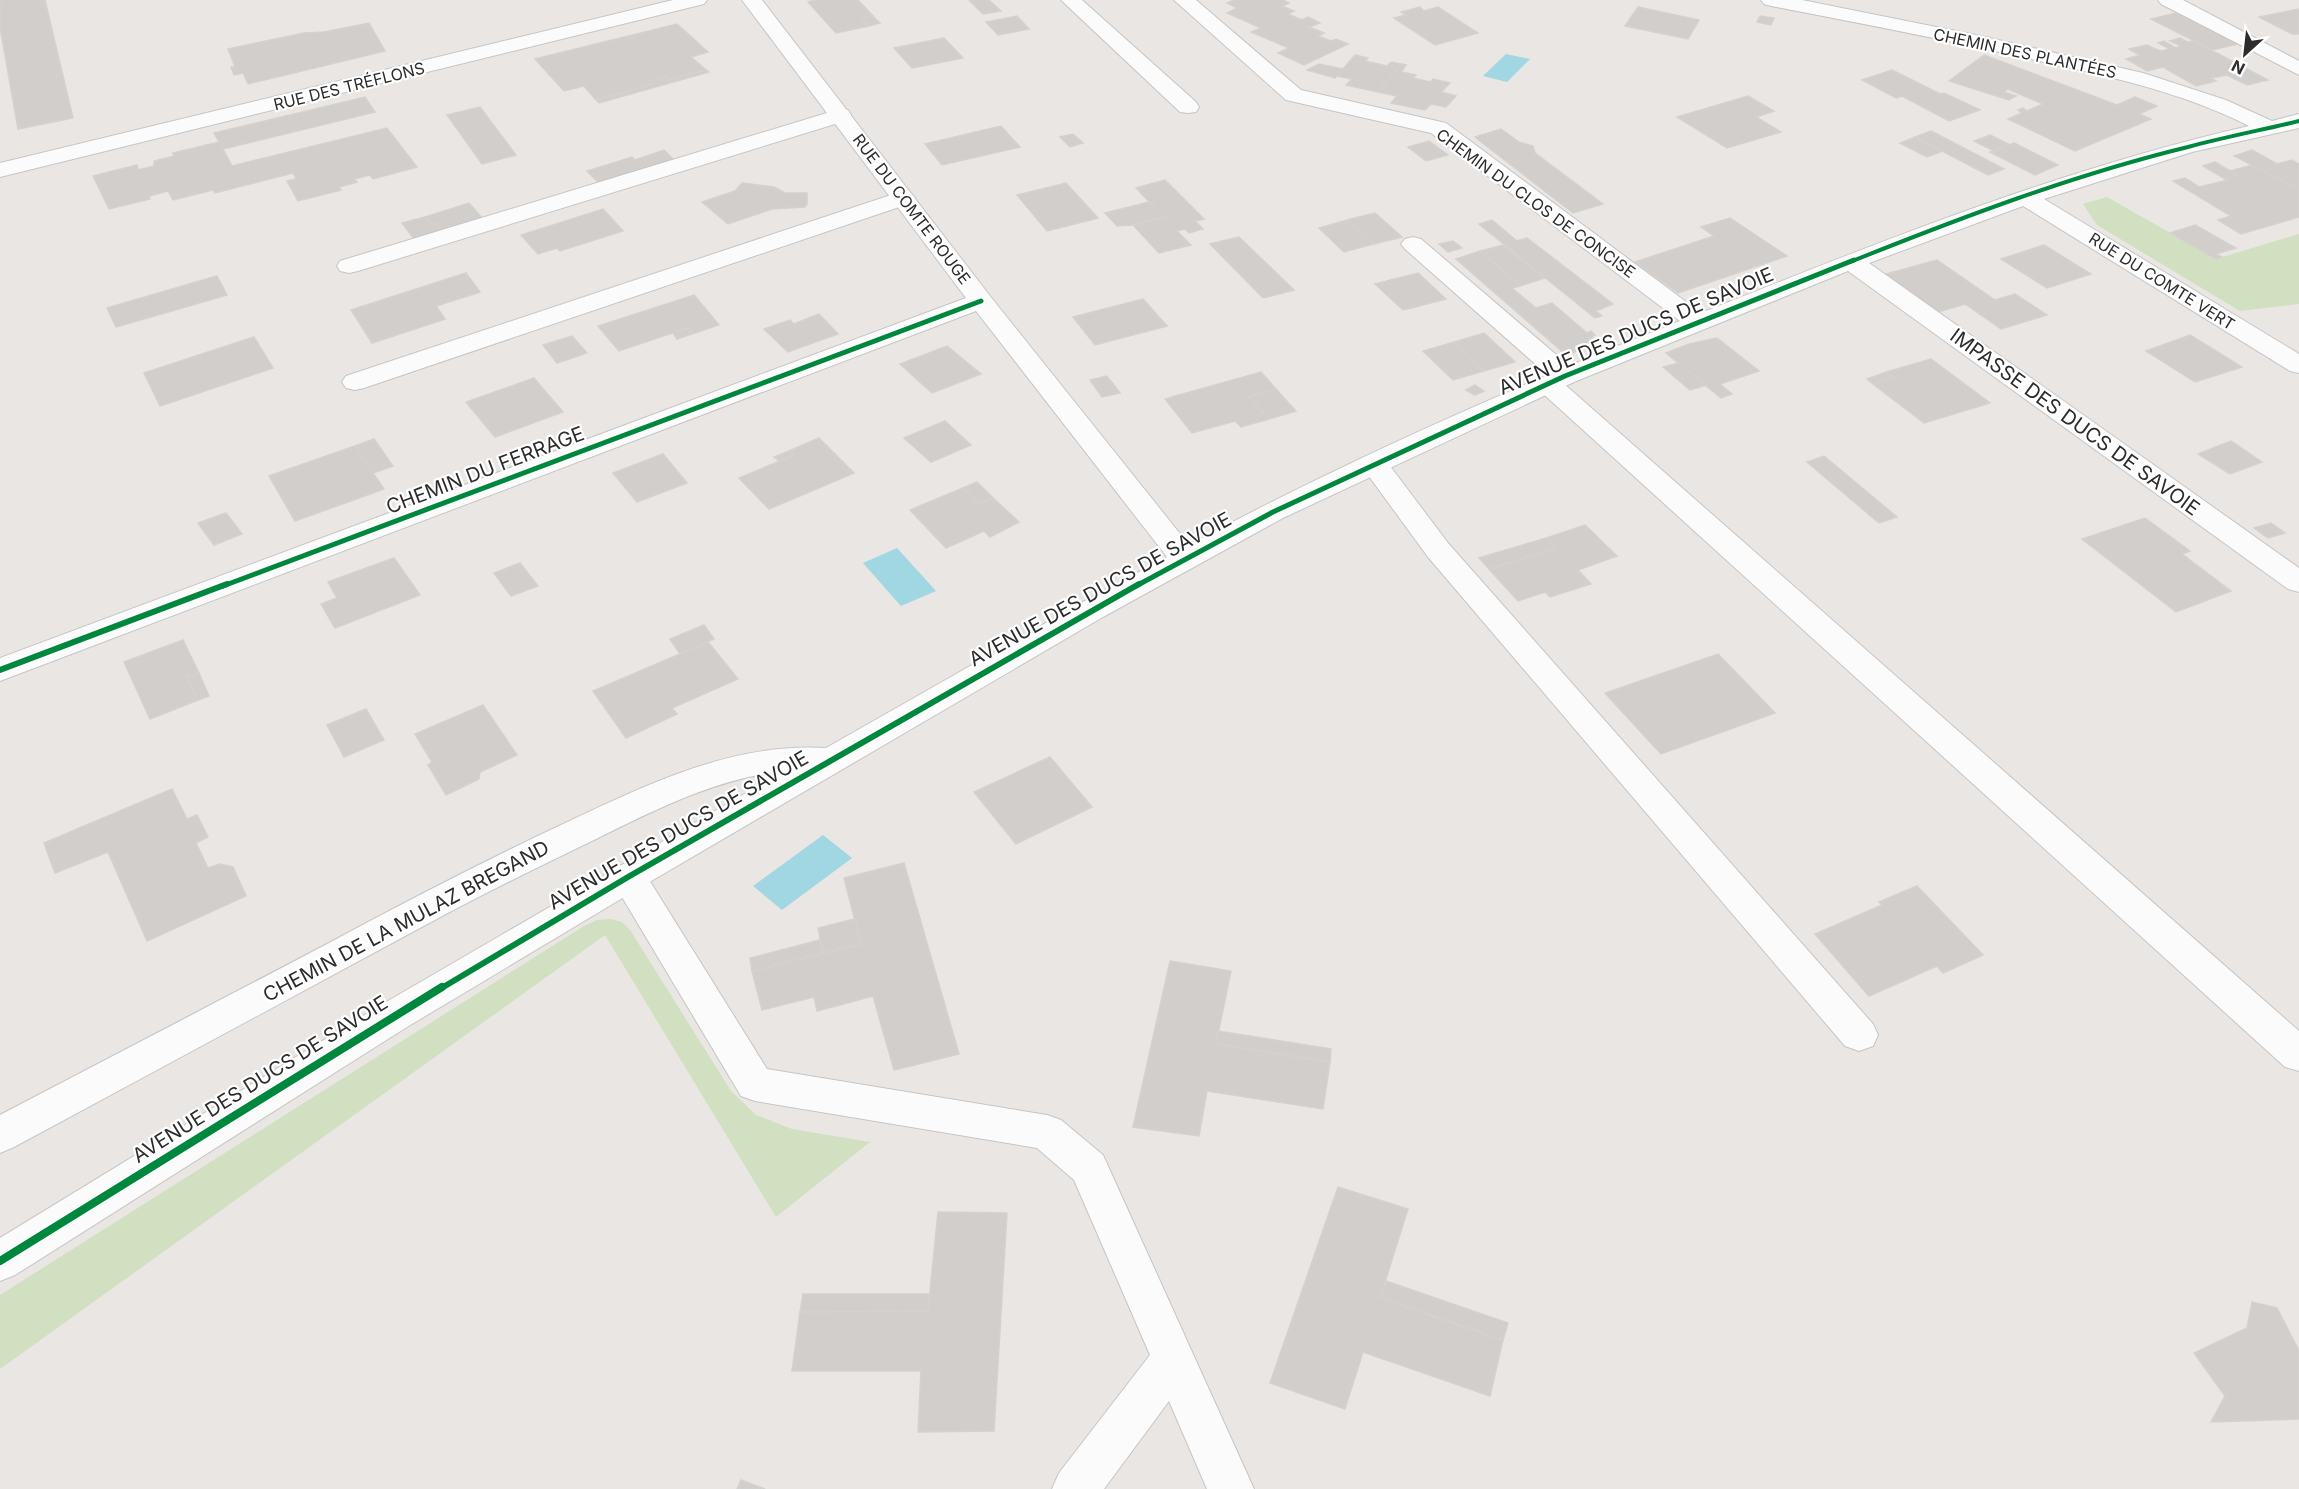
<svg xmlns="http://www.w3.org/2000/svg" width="2299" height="1489" font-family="Inter,sans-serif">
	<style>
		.green { fill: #d0e0c0 }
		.water { fill: #a0d7e2 }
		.building { fill: #d1cecc; stroke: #d4d2cf; stroke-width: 1.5 }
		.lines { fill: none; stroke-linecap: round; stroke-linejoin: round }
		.lane-casing { stroke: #c6c5c6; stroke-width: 2 }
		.street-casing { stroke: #c6c5c6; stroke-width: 2 }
		.lane { fill: #fcfbfb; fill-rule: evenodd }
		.street { fill: #fcfbfb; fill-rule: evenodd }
		.cycleway-far3-casing { stroke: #fff; stroke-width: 6 }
		.cycleway-far2-casing { stroke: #fff; stroke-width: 8 }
		.cycleway-far1-casing { stroke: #fff; stroke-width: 10 }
		.cycleway-casing { stroke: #fff; stroke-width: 11 }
		.cycleway-far3 { stroke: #00873e; stroke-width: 4 }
		.cycleway-far2 { stroke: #00873e; stroke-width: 5 }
		.cycleway-far1 { stroke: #00873e; stroke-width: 6 }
		.cycleway { stroke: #00873e; stroke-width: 8 }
		.labels { text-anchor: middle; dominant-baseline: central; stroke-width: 4.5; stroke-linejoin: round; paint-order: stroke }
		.far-street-label { font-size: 16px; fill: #2c2c2c; stroke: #fff }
		.street-label { font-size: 20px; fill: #2c2c2c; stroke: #fff }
	</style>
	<rect width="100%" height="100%" fill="#e9e6e3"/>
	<g class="green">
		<polygon points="2107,197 2216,259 2299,234 2299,304 2240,311 2097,225 2083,204"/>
		<polygon points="611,919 622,922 630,930 731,1091 756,1115 792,1129 870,1142 776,1217 605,935 0,1369 0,1295 584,926 597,920"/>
	</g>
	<g class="water">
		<polygon points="1506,54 1530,59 1507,82 1483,76"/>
		<polygon points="897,548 936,591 901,606 863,563"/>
		<polygon points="823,835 852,858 782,910 753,886"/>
	</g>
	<g class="building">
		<polygon points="0,0 45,0 73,118 18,129 0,27"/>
		<polygon points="816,0 858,0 873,16 862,18 869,26 836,33 808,2"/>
		<polygon points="969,0 989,0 1001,11 983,14"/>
		<polygon points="1234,0 1283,0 1289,3 1282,6 1294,11 1288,14 1302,20 1308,17 1320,23 1309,27 1324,33 1318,36 1331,41 1336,39 1348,44 1304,65 1278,53 1289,48 1251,32 1261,28 1227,13 1237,8 1227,3"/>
		<polygon points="1420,7 1424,11 1438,7 1478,33 1435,45 1394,18 1406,15 1401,12"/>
		<polygon points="1638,7 1699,20 1688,39 1625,26"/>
		<polygon points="2299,9 2299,34 2292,34 2259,17"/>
		<polygon points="2176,13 2238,44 2212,50 2151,19"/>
		<polygon points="873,16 880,23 869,26 862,18"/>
		<polygon points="1017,16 1029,29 998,35 986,22"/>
		<polygon points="1760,16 1774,18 1771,25 1757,22"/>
		<polygon points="369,23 385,51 248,84 243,73 234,75 231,67 235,67 228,49 304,33 324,32"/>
		<polygon points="677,24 708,52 691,57 706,70 668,80 665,77 649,81 653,84 596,100 584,86 564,91 535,59"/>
		<polygon points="944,38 963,58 912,68 894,48"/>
		<polygon points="2180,38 2187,42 2194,41 2268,80 2247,85 2227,75 2211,78 2216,81 2196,86 2163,67 2147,71 2126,59 2140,55 2129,49 2147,45 2160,51 2170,49 2158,43 2164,41 2176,48 2181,46 2170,41"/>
		<polygon points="1355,55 1368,58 1365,61 1387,66 1391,62 1401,64 1378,92 1346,85 1352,79 1337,76 1335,78 1307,70 1319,64 1343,69"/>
		<polygon points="1984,55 2117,105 2135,97 2157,106 2139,114 2151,119 2075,151 2008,119 2022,113 2018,110 2023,108 2027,111 2043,104 2008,89 2004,92 2016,96 2009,100 1949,81"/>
		<polygon points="1401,64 1406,65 1401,72 1416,75 1413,78 1430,82 1433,79 1450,83 1441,92 1456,96 1446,107 1431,104 1425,110 1391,103 1397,96 1378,92"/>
		<polygon points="706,70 709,72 599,103 596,100 653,84 649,81 665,77 668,80"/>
		<polygon points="1892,70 1940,94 1944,93 1980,110 1949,121 1902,96 1896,98 1862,80"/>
		<polygon points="1748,96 1774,111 1756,117 1781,132 1727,148 1677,117"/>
		<polygon points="365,97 375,112 223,149 232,166 387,128 417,167 373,179 370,175 354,179 357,182 339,187 341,190 298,201 287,181 296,179 293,173 215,193 213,190 173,200 168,191 149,196 150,199 109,209 93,176 137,165 138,170 154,166 154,161 174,156 173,153 219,142 214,133"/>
		<polygon points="480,107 516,155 482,164 447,115"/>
		<polygon points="1001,126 1020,147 942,165 925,144"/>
		<polygon points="1501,129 1519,142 1533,146 1535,153 1603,204 1573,213 1475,137"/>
		<polygon points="1931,131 2004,169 1988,175 1915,137"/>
		<polygon points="1073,134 1083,143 1070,147 1060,137"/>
		<polygon points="1990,135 2010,145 1994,151 1974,141"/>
		<polygon points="1915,137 1943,151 1927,157 1900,143"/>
		<polygon points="1429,141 1448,155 1426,161 1408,147"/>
		<polygon points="2014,143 2058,165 2035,175 1990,152"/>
		<polygon points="664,150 674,160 599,183 587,171 632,157 635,160"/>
		<polygon points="2252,150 2277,164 2292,160 2299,164 2299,189 2234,156"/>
		<polygon points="2215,162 2230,171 2237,175 2225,179 2203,166"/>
		<polygon points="2252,165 2299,189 2299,217 2241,234 2218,220 2231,216 2173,181 2185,178 2199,187 2228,180 2225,179 2237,175 2230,171"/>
		<polygon points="1165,180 1204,219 1195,221 1203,229 1189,233 1185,229 1177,231 1136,188"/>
		<polygon points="742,183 774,187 785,193 807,193 807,204 805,207 772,209 728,224 702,202 735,191"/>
		<polygon points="1066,183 1098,218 1047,231 1017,195"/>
		<polygon points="1149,202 1164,217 1133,225 1117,226 1105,213"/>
		<polygon points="469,203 483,219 443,231 437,223 432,224 425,217"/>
		<polygon points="603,209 623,231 560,251 557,248 538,254 521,235"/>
		<polygon points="1375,213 1402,237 1374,244 1347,220"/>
		<polygon points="425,217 432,224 437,223 443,231 415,240 402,223"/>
		<polygon points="1164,217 1177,231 1191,245 1159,253 1133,225"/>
		<polygon points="1730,218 1787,256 1678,293 1635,262 1714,236 1701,227"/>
		<polygon points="1347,220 1374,244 1344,252 1319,228"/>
		<polygon points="1492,220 1517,241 1527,238 1613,304 1596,311 1602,316 1595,318 1479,224"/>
		<polygon points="2195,225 2236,248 2216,254 2222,257 2216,259 2170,233"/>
		<polygon points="1239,237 1294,290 1263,298 1210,244"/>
		<polygon points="1453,241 1462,248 1448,252 1439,244"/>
		<polygon points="1503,245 1522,260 1545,278 1520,286 1480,251"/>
		<polygon points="2044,245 2091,274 2047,288 2001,259"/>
		<polygon points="1480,251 1520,286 1512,288 1536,308 1552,303 1587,333 1591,331 1595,335 1591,337 1599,344 1566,355 1456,259"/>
		<polygon points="1937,260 1995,300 2015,294 2047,315 2001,329 1965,304 1935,313 1882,275"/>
		<polygon points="466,273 480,292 436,306 445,319 372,343 351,310"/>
		<polygon points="1418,273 1446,299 1415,307 1387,281"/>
		<polygon points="217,276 227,295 116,327 107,308"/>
		<polygon points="1387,281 1415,307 1403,310 1375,284"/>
		<polygon points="694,295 719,325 692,334 687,328 619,351 598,326"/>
		<polygon points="1143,299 1167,326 1095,345 1073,317"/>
		<polygon points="819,314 838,334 788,352 764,329 790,320 794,324"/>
		<polygon points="687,328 692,334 677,339 673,333"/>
		<polygon points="1484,333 1515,362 1484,371 1454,342"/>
		<polygon points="2190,335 2242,367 2195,382 2146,351"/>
		<polygon points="572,336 587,353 557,363 543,345"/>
		<polygon points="254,337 273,368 160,406 144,373"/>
		<polygon points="1717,338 1759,371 1720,384 1732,394 1721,398 1666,353 1689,344"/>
		<polygon points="1454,342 1484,371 1453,380 1423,351"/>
		<polygon points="947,346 981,374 932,393 900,364"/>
		<polygon points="1931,359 1990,403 1924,423 1873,384 1893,378 1886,372"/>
		<polygon points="1678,363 1707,385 1690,390 1663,367"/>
		<polygon points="1261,372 1276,389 1249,397 1269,419 1241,427 1235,421 1192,433 1165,399"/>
		<polygon points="1886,372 1893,378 1873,384 1867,379"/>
		<polygon points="1107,376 1120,393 1102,397 1090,380"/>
		<polygon points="534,378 563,412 495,437 466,402"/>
		<polygon points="1475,385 1484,391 1475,395 1466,390"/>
		<polygon points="1276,389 1296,411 1269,419 1249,397"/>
		<polygon points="945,421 971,445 931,462 904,438"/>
		<polygon points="819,438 854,473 769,509 739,478 794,455 789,451"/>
		<polygon points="374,439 393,466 373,473 355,446"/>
		<polygon points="2231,441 2262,462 2230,474 2198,454"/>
		<polygon points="355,446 384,489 295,521 269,476"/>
		<polygon points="789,451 794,455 779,461 774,457"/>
		<polygon points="663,454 687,483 637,502 613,473"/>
		<polygon points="1824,456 1897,517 1879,523 1807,462"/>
		<polygon points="977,482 993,498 979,504 963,488"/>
		<polygon points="963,488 979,504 993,498 1019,522 990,537 984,531 946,548 910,510"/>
		<polygon points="226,513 242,534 214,545 198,523"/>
		<polygon points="2145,518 2190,551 2182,554 2231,591 2176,612 2082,539"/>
		<polygon points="2271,523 2285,533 2268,538 2254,528"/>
		<polygon points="1585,525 1617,556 1578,570 1591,584 1550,597 1545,592 1518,601 1489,569 1556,548 1546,538"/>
		<polygon points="1546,538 1556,548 1489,569 1479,558"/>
		<polygon points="394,558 420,595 335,628 321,604 337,598 328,582"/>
		<polygon points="520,563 538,586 511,596 494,573"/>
		<polygon points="704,625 714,639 680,654 670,639"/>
		<polygon points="183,640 199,673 187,677 198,700 150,719 124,662"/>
		<polygon points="708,642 738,679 672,708 677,714 626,738 593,691"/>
		<polygon points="1718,654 1775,713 1661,754 1605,693"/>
		<polygon points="199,673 209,696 198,700 187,677"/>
		<polygon points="483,705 517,755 480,772 479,779 446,795 428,765 432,762 415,734"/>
		<polygon points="366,709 384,740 344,757 327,725"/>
		<polygon points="1050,757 1092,807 1016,844 974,792"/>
		<polygon points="172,789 187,819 197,815 208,837 196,843 208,868 220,864 233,867 246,896 147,941 108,852 55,873 44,843"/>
		<polygon points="904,863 959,1054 894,1070 873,996 817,1011 814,997 762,1010 752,971 861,944 844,878"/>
		<polygon points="1917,886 1983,955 1943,973 1937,966 1869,996 1815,934 1882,905 1879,902"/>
		<polygon points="855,919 861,944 823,953 818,928"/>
		<polygon points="820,940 823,953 752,971 750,958"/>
		<polygon points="1170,961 1231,971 1216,1044 1330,1062 1323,1109 1207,1091 1199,1136 1133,1127"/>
		<polygon points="1218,1031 1331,1049 1330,1062 1216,1044"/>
		<polygon points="1338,1187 1408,1209 1380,1298 1503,1340 1490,1396 1363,1352 1345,1409 1270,1383"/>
		<polygon points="938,1212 1007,1213 994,1431 918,1432 921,1371 792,1371 800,1312 928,1311"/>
		<polygon points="1386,1281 1508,1323 1503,1340 1380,1298"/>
		<polygon points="803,1294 930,1294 928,1311 800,1312"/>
		<polygon points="2252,1302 2277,1308 2299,1351 2299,1419 2211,1422 2225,1396 2194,1353 2247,1328"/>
		<polygon points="741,1480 765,1489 737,1489"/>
	</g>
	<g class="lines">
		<g class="lane-casing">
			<g id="lane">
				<polygon points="1061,0 1082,0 1196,102 1199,107 1196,112 1188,113 1180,112"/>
				<polygon points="2158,0 2183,0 2299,61 2299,75 2161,4"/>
				<polygon points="840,109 848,110 851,115 848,120 358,271 349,273 340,271 337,266 340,261"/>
				<polygon points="903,191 911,193 915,198 911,203 364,388 355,390 346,388 342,382 346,376"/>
				<polygon points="1413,237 1421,239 1574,370 1578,376 1574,382 1563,383 2299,1031 2299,1071 2285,1067 1539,390 1535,384 1539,378 1550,377 1405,249 1401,244 1405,239"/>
				<polygon points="1374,456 1384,458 1448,543 1873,1024 1878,1035 1873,1046 1859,1051 1845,1046 1428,557 1360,464 1364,458"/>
				<polygon points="628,863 641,867 767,1069 1047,1115 1061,1120 1103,1155 1254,1489 1207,1489 1169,1401 1104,1489 1052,1489 1059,1473 1150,1355 1074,1180 1037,1148 755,1101 741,1096 610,877 615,867"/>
			</g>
		</g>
		<g class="street-casing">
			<g id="street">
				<polygon points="673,0 707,0 704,4 0,177 0,163"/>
				<path d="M742 0H762L990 296 1189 545C1347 460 1513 387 1680 321L1431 133 1286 100 1174 0H1196L1301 90 1446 123 1701 313C1882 241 2058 170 2249 126 2182 92 2108 76 2035 60 1948 40 1859 23 1771 6L1764 4 1761 0H1802L1981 36 2143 73 2226 100 2272 121 2299 114V128L2192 152 2044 199 2299 354V373L2290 371 2023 206 1869 263 2299 568V592L2288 589 1848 271 1574 382 1283 518 1103 617 641 887 407 1027 15 1275 0 1281V1238L381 1005 784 771C718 778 657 809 598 838 546 863 495 888 444 915 301 992 158 1070 14 1147L0 1153V1115C109 1058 219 1001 329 943 405 902 482 862 561 825 644 786 732 742 826 748L1081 603 1167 557 976 311 0 681V658L966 298Z"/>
			</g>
		</g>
		<use href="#lane" class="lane"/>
		<use href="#street" class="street"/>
		<g class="cycleway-far3-casing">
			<path id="cycleway-far3" d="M1850 262C1960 218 2073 175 2188 147 2225 137 2262 130 2299 121"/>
		</g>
		<g class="cycleway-far2-casing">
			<g id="cycleway-far2">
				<polyline points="223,586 981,301"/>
				<polyline points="1136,586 1273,512 1565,376 1854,260"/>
			</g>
		</g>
		<g class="cycleway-far1-casing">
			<g id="cycleway-far1">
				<polyline points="0,670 227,584"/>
				<polyline points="440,989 628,877 1139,584"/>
			</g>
		</g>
		<g class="cycleway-casing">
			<polyline id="cycleway" points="0,1261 442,987"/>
		</g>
		<use href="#cycleway-far3" class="cycleway-far3"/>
		<use href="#cycleway-far2" class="cycleway-far2"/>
		<use href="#cycleway-far1" class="cycleway-far1"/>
		<use href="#cycleway" class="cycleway"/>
	</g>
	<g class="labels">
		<g class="far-street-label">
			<text transform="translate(2025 53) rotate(12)">CHEMIN DES PLANTÉES</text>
			<text transform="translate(349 86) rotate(-14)">RUE DES TRÉFLONS</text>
			<text transform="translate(1536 203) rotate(36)">CHEMIN DU CLOS DE CONCISE</text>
			<text transform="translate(912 209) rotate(53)">RUE DU COMTE ROUGE</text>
			<text transform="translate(2162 281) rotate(32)">RUE DU COMTE VERT</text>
		</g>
		<g class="street-label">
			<text transform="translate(1636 331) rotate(-23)">AVENUE DES DUCS DE SAVOIE</text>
			<text transform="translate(2075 422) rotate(36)">IMPASSE DES DUCS DE SAVOIE</text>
			<text transform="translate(485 470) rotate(-21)">CHEMIN DU FERRAGE</text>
			<text transform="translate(1100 589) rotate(-29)">AVENUE DES DUCS DE SAVOIE</text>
			<text transform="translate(678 830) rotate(-30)">AVENUE DES DUCS DE SAVOIE</text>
			<text transform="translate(406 921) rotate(-28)">CHEMIN DE LA MULAZ BREGAND</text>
			<text transform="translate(260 1079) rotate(-32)">AVENUE DES DUCS DE SAVOIE</text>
		</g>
	</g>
	<g transform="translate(2245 54) rotate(207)" stroke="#ffffff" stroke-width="4.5" paint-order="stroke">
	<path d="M0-4.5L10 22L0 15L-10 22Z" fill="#2c2c2c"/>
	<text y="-9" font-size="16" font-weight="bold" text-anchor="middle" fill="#2c2c2c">N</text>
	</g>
</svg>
